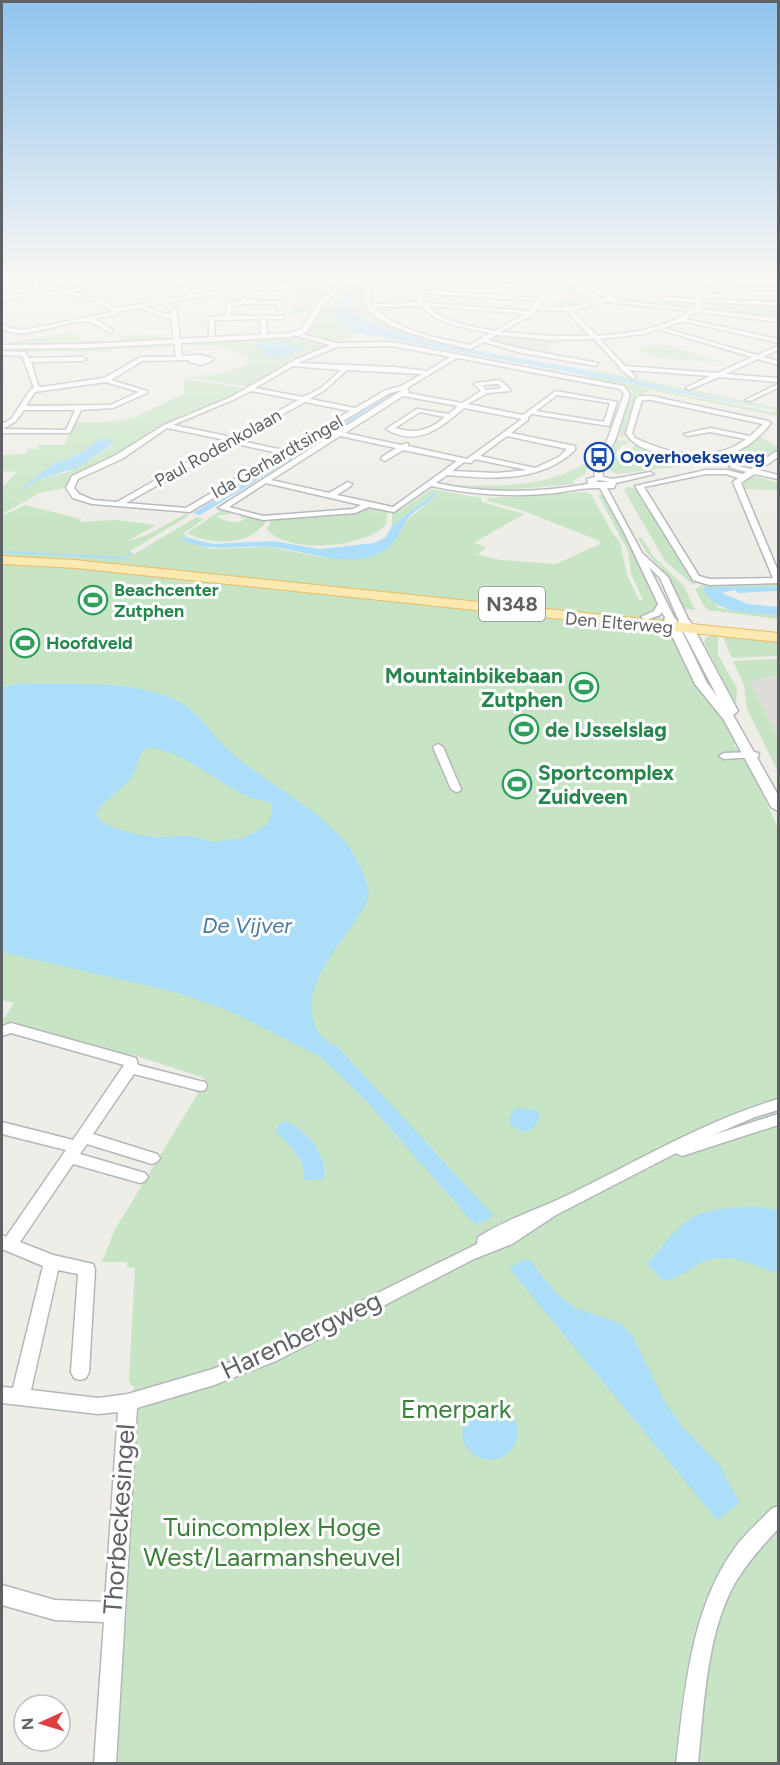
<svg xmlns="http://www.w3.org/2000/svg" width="780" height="1765" font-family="Figtree,sans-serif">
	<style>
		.industrial { fill: #dedcd9 }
		.education { fill: #e2ded8 }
		.green { fill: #c7e5c5; fill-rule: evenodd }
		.water { fill: #acddf9; fill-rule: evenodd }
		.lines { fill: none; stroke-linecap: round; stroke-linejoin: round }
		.stream { stroke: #acddf9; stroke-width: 2 }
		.minor-casing { stroke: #b4b7ba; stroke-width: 3 }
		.tertiary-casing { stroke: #b4b7ba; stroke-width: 3 }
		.primary-casing { stroke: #e8bb67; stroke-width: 2 }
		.minor { fill: #fff; fill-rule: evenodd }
		.tertiary { fill: #fff; fill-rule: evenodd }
		.primary { fill: #fae9b1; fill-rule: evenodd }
		.labels { text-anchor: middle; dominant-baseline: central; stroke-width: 6; stroke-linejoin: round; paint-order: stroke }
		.far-street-label { font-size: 18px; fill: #5e6266; stroke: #fff }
		.far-transit-label { font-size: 18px; font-weight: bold; fill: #164399; stroke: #fff; text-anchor: start }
		.far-leisure-label { font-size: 18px; font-weight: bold; fill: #27864d; stroke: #fff; text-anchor: start }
		.shield { fill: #fff; stroke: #8e9194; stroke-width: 1.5 }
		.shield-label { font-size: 20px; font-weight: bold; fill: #5e6266 }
		.leisure-label { font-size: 21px; font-weight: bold; fill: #27864d; stroke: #fff; text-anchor: start }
		.water-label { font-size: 22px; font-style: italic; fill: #477aa2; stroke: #fff }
		.near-street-label { font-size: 26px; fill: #5e6266; stroke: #fff }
		.near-park-label { font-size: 26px; fill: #3c803b; stroke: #fff }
	</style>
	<rect width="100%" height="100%" fill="#efede7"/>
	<polygon class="industrial" points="778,677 778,741 748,680"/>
	<polygon class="education" points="495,335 530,339 560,341 542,353 489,339"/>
	<g class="green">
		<path d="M284 275C310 275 311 299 338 275H346L299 318 288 314 299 290 297 284Z"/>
		<path d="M355 275H365L343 295 352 332 358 333 295 361 251 387 187 377 216 375 247 365 248 358 220 346 182 345 293 336 305 331 318 310ZM252 343 303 346 304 348 277 359 261 347 250 344Z"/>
		<path d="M371 275 378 276 365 287V298L380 319 389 324 428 339 467 347 463 350C434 344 362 332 351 301L357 288Z"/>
		<polygon points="569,284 590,288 607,298 697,301 694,309 608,300 575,286 571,290 587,293 591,300 600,301 566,309 554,308 560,299 579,297 564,292"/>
		<polygon points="704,302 778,305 778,319 701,310"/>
		<path d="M72 332 86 341 120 340 121 336 172 335C123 350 54 343 2 344Z"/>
		<path d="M157 344 168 347 113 349 107 353C95 348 83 354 71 351L2 352V349Z"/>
		<polygon points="667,345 722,362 654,358 639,350 654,345"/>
		<polygon points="593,370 778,408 778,414 776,416 650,390 642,395 636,394 625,433 628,437 620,437 619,430 633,392 622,384 587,378 587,375 772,412 777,410 591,372"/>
		<path d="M183 378 248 389 154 430 120 453 70 479 65 488 40 493 2 514V488L17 472 2 471V455L25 454 28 449H38L39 445H64L75 422H107L133 418 185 393ZM98 440 113 445 69 472 42 478 18 491 52 465 83 452Z"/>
		<polygon points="758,435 778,447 778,452 755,467 724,463"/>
		<polygon points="617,440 631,441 621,446 613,457 647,459 628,450 637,445 679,456 729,453 718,462 617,474 606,468"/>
		<path d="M592 458 585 474 573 481 575 484 504 490 454 485C500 486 553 488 592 458Z"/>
		<polygon points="751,475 778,483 778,490 743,489 744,481"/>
		<polygon points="628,487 637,489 691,576 700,581 693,585 665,561 624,490"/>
		<polygon points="431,489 481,498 482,502 524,514 474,543 486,547 478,555 501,560 556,564 600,544 600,541 524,511 488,501 487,498 585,492 591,494 613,534 620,542 627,575 639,600 643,600 631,574 628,551 598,495 605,494 645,576 667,634 675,641 696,685 724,715 739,744 734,744 734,747 740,747 742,750 737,753 739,760 746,759 778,828 778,1763 116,1763 133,1463 134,1386 131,1386 129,1379 135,1268 127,1267 127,1262 102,1262 114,1231 197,1095 204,1078 140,1057 2,1022 14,1003 2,1000 2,516 25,505 81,519 80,522 115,520 156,525 126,542 149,534 185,514 190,515 130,551 134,554 197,517 204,519 184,533 187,538 181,540 211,549 270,547 320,557 355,558 374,554 393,543 405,522 431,500 434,493 392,526 392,512 404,508"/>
		<path d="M369 507 388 510 386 524C367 548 286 555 267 529L272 519 359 511Z"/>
		<path d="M222 510 234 513 216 516C224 520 234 526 245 519L240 517 243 515 267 520C253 546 210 546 187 533Z"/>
		<polygon points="637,537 642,538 654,557 684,586 695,610 685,609 662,569 647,553"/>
		<polygon points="706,583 777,583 778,587 704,588 719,608 778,615 778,619 708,610 704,606 695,589"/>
		<polygon points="718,635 718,655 737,688 736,705 704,642 706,637"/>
		<polygon points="722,635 778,641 778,656 732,658"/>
		<polygon points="778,659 778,676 749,681 778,739 778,772 747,709 744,685 733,661"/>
	</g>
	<g class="water">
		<polygon points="365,275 371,275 357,288 351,304 360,316 376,325 432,343 570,367 777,411 352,332 336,320 333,311 343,295"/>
		<path d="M278 343 305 347C298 351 277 364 269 356 262 350 259 346 249 344Z"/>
		<polygon points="390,394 396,395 301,453 294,452"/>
		<polygon points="106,439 115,442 77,468 42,478 17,492 52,465 83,452 98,440"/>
		<polygon points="287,456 294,458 200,515 193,513"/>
		<path d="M434 493 437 494C429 503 417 508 409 517 402 525 399 537 392 544 362 575 306 550 271 547 239 544 210 554 180 539L185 537 213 544 273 541 320 549 374 543 385 538 392 526Z"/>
		<path d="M706 587H778V591L738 593 735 590 721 593 748 604 778 607V615C751 612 717 616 703 589Z"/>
		<path d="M21 683C69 686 119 679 166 696 199 707 206 730 230 751 277 795 353 819 368 889 371 900 363 909 357 918 338 949 305 979 313 1019 316 1034 324 1041 338 1047L494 1216 475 1225 369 1104 321 1057 230 1011 175 992 2 952V687ZM147 748C177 746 223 787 251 798 257 800 264 800 270 802L273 808 268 824 244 838 215 842 190 836 155 837 134 834 104 824 96 815 97 811C106 799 129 784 134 773 138 764 138 754 147 748Z"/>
		<polygon points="517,1108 537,1110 540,1119 532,1129 523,1132 510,1125 510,1115"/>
		<path d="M286 1121C309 1132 326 1153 325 1179L304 1180C308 1163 288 1143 276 1132L279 1124Z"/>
		<path d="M753 1207 778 1210V1273C754 1265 726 1251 701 1263 687 1270 678 1280 662 1280L647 1264C660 1249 678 1224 697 1215 714 1208 735 1208 753 1207Z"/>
		<polygon points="528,1258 557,1294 575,1308 622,1324 632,1335 665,1402 682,1426 720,1466 740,1503 717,1520 509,1268"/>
		<circle cx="490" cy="1432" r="28"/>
	</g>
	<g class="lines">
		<polyline class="stream" points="2,552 125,558 130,554"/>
		<g class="minor-casing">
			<g id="minor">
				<path d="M44 275H51L41 280 37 289 39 290 53 286 67 290 86 286 80 283 83 281 94 286 73 292 104 300 105 303 117 308 156 302 158 299 161 301 190 295 144 275H151L196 294 244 286C233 278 224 281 214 275L237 277 252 287 260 288H271L287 283 293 288 270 291 248 289 231 292 249 300 283 301 282 307 279 309 276 307 278 304H248L232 306 231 316H284L282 319H266L267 334 264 336 261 334 260 319 214 320V336L209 337V317L225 316 227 304 242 301 224 293 166 303 176 309 182 356 200 355 213 358V360L201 365 189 362V360L142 361 111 380 147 391V393L113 408 81 410 70 433H2V424L11 419 31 389 34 388 22 356 2 355V351L25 352 29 358 83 357 86 359 83 361 31 362 38 385 41 387 104 378 141 357H176L171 318 162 317 141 308 119 311 118 314 94 319 113 330 111 333C103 330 93 321 85 321 61 321 24 343 2 328V324L10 328 23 330 113 312 100 305 99 302 53 290 2 301V297L34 291 31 289 37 278ZM160 304 170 310 171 314H165L146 306ZM106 382 139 392 110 405 26 406 35 392ZM24 410H75L66 430 3 429 16 421Z"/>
				<polygon points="96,275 103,275 104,276 101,278"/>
				<path d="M378 275H383L370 290 371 304 420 302 413 294C417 284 426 275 436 275L433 278 548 286 551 278 534 275H557V280L581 283 600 275H608L587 284C598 287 605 295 617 297L615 300 693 309 696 306V302L658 300 660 297 696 299 686 287 664 275H671L679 279 731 275 684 282 694 289 778 287V290L697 292 702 299 778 302V306L702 302 699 309 778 318V322L696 312 686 319 778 339V343L683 321 664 328 757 355 778 346V350L763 357 778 361V365L758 359 726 374 778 378V382L719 377 689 390 686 388 687 387 710 376 629 370 636 377 633 379 619 368V366L594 339 550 340 497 335 488 340 523 349 598 363 596 366 522 353 484 342 471 349C447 344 374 328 365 304 363 300 364 294 364 290ZM430 281 545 289 539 298 421 290ZM555 283 587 287 605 298 572 307 539 306ZM419 293 537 301 529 311 426 303ZM605 302 689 311C663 330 628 333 597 336L573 311ZM422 306C437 325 468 329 490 333L470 345C441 339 395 330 374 307ZM428 306 524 314 495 331C476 327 440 322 428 306ZM537 310 566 311 590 336H550L501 332 533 314ZM659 329 660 330 752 357 717 373 625 366 600 339 644 334Z"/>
				<polygon points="775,275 778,275 778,277 776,277"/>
				<path d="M295 332 336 343 392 342 624 386 630 394 616 438 602 467 603 477 613 479 650 472 654 474 616 483 614 488H607L642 553 668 577 689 621 687 623 684 624 679 621 660 578 649 567 675 619 670 622 667 621 662 612 660 615 646 620 641 617 654 611 658 604 624 532 600 488C581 487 562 493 544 494 506 497 469 494 431 486L394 512 369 507 355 513 263 520 218 508 402 390 390 393 190 512 92 504 73 498 66 488 72 476 116 455 164 425 231 397 295 360 330 345 293 335ZM392 346 450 357 427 371 394 367 298 363 337 347ZM457 358 620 389 624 394 608 438 594 467 595 477 587 479 588 484C537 493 487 494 436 483L447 475C491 479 541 483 575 450V446L511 433 528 420V417L532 414 609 426 617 402 556 391 523 415 468 404 487 393 510 391V389L500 380 475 383 474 384 481 391 462 403 408 393 409 391 407 388ZM293 366 341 370 321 388 303 397 255 388ZM347 370 422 374 401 386 386 390 355 408 310 399 325 390ZM498 384 502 388 486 390 482 385ZM251 391 298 400 232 437 173 425 235 399ZM557 395 610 403 604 422 536 411ZM403 396 458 406 449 414 417 409 386 429C418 448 440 428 464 408L522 419 467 459 408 446V443L401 445 345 433ZM305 402 350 411 283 450 237 440ZM420 412 445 417C429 431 415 434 395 428ZM167 428 226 440 117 502 93 500 79 494 74 488 78 479 122 459ZM340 436 396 448 382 457 381 459 385 461 403 450 457 461 393 507 337 495 351 486 352 484 348 482 329 493 271 480ZM507 436 567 449 559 457 535 468 480 456ZM232 443 278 453 186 508 126 503ZM475 459 527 470 496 473 452 471 464 462 471 463ZM599 480 609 482H595ZM266 483 361 505 353 509 263 516 229 507Z"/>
				<polygon points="778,384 778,388 750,401 745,400"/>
				<path d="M651 396 768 421 771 423C763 433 751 445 739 450 713 462 640 461 626 433L636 398 639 396ZM642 400H651L763 424 750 436 710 428 684 434 687 436 710 432 746 439C714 464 668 454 635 438L632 433Z"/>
				<path d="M775 452H778V457L759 470 778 475V479L754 474 741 483 778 571V583L709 585 693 580 635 486 706 470H726L743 474 746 472 729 467 733 465 751 469ZM706 474H726L738 478 733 482 773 578 710 579 699 576 644 487Z"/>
				<polygon points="438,744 443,747 461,789 460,791 456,792 451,789 433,747"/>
				<polygon points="754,752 758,753 759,755 758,757 724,759 719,756 724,753"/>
				<path d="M11 1023 136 1058 138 1065 200 1081 205 1082 207 1086 205 1090 200 1091 134 1074 93 1134 157 1154 160 1158 157 1162 152 1164 87 1144 80 1154 145 1173 148 1177 145 1181 140 1183 73 1164 20 1242 53 1255 93 1264 95 1269 89 1372 86 1378 80 1380 74 1378 71 1372 78 1274 58 1270 31 1390 98 1398 128 1394 213 1369 264 1349 477 1244 478 1237C507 1219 539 1209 570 1194 640 1160 702 1122 778 1099V1110L755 1117 713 1135 778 1114V1125L682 1156 676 1153 556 1215 512 1244 474 1259 276 1361 214 1385 137 1408 116 1764H94L104 1622 55 1620 2 1605V1585L55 1600 105 1602 118 1412 98 1414 2 1403V1387L13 1388 43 1266 2 1249V1235L6 1237 66 1150 2 1134V1122L73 1140 124 1065 11 1033 2 1036V1026Z"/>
				<path d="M778 1506V1529C762 1546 747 1563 735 1583 706 1634 704 1707 698 1764H676C685 1691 690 1611 734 1549 744 1535 759 1522 771 1509Z"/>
			</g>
		</g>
		<g class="tertiary-casing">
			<g id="tertiary">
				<polygon points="348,275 355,275 323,305 307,332 291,337 88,348 2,349 2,345 88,344 290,333 301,329 318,303"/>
				<polygon points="670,616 676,619 707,683 717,696 678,621 684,618 690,621 738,711 733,715 778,795 778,811 771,807 724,720 695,684 664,619"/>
			</g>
		</g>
		<g class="primary-casing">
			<polygon id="primary" points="2,556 75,560 778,633 778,642 75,568 2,564"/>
		</g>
		<use href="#minor" class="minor"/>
		<use href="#tertiary" class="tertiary"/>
		<use href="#primary" class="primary"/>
	</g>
	<linearGradient id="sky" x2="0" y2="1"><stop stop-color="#90c4ef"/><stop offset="0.53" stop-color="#f8f7f4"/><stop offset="1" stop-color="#f8f7f4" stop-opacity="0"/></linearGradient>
	<rect width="780" height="522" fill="url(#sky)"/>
	<defs>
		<g id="bus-ring" transform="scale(1.5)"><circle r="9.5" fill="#fff" stroke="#1a4fb4" stroke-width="1.5"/><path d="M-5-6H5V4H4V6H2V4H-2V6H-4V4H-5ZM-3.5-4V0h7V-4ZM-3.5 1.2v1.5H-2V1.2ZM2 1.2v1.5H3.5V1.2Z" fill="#1a4fb4"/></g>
		<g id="stadium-ring" transform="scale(1.5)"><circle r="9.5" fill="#fff" stroke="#2e9e5b" stroke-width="1.5"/><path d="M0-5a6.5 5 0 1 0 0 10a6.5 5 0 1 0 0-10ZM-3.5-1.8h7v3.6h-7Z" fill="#2e9e5b"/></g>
	</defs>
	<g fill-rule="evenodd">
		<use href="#bus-ring" x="599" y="457"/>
		<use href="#stadium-ring" x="93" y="600"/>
		<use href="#stadium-ring" x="25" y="643"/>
		<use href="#stadium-ring" x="584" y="687"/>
		<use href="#stadium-ring" x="524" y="729"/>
		<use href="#stadium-ring" x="517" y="784"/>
	</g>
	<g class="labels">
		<g class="far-street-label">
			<text transform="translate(218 448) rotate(-29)">Paul Rodenkolaan</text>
			<text transform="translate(277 457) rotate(-30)">Ida Gerhardtsingel</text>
			<text transform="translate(619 623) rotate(5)">Den Elterweg</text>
		</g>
		<g class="far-transit-label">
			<text x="620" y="457">Ooyerhoekseweg</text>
		</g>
		<g class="far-leisure-label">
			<text x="114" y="590">Beachcenter<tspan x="114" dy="21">Zutphen</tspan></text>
			<text x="46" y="643">Hoofdveld</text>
		</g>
		<rect class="shield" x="479" y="587" width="66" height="34" rx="4.5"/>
		<g class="shield-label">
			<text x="512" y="604">N348</text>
		</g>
		<g class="leisure-label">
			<text x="563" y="675" text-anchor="end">Mountainbikebaan<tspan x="563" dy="24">Zutphen</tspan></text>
			<text x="545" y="729">de IJsselslag</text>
			<text x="538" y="772">Sportcomplex<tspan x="538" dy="24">Zuidveen</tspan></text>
		</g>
		<g class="water-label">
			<text x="247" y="925">De Vijver</text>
		</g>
		<g class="near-street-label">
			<text transform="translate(301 1335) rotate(-25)">Harenbergweg</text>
			<text transform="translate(119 1519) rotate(-86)">Thorbeckesingel</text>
		</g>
		<g class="near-park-label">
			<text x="456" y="1409">Emerpark</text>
			<text x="272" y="1527">Tuincomplex Hoge<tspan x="272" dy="30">West/Laarmansheuvel</tspan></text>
		</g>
	</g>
	<rect width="780" height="1765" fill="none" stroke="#5e6266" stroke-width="6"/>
	<g transform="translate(42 1723) rotate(266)"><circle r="28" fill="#ffffff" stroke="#bfc0c2" stroke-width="1.5"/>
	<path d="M0-4.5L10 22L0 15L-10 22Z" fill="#de403e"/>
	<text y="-9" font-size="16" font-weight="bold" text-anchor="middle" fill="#5e6266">N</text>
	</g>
</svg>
